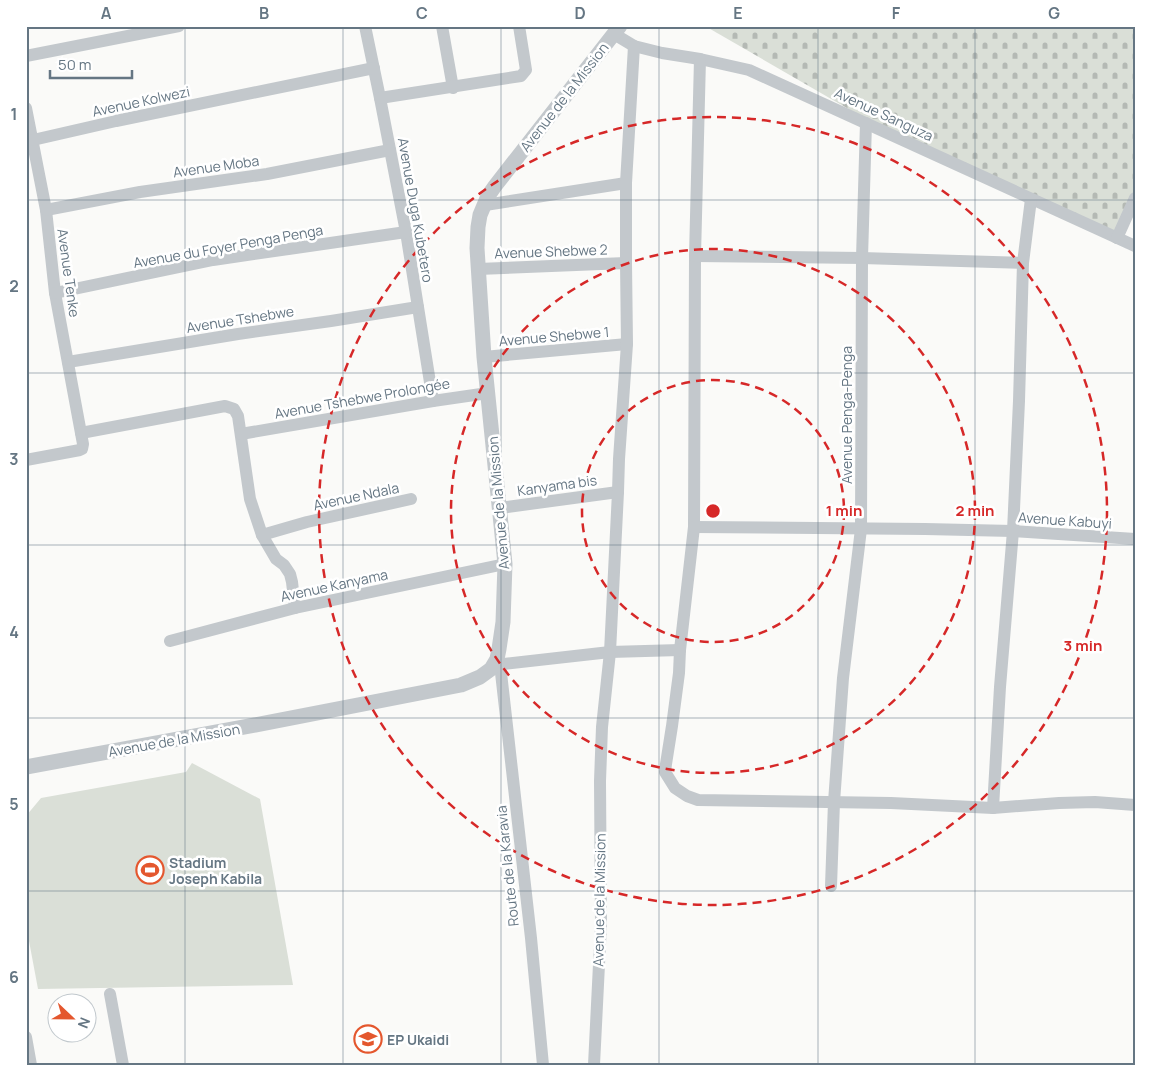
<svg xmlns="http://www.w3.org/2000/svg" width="1161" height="1091" font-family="Manrope,sans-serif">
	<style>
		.green { fill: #dadfd7 }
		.cemetery { fill: url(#cemetery-stones) }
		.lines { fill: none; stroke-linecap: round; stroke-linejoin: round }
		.minor { stroke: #c3c8cc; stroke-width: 12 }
		.tertiary { stroke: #c3c8cc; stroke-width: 15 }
		.grid { fill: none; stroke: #657683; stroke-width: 1; stroke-opacity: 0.55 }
		.ring { fill: none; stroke: #d62828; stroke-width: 2.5; stroke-dasharray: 9 6 }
		.labels { text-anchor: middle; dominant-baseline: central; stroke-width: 5; stroke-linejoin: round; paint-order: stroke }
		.street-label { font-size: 14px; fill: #657683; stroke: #fff }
		.poi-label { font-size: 14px; font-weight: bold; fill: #657683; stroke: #fff; text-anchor: start }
		.centre { fill: #d62828; stroke: #fff; stroke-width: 2.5 }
		.ring-label { font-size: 15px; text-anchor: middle; font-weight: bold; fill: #d62828; stroke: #fff; stroke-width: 5; stroke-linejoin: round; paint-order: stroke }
		.neatline { fill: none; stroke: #657683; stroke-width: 2 }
		.grid-label { font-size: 16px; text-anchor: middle; font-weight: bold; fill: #657683 }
	</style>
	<defs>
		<pattern id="cemetery-stones" width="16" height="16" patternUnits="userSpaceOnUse" patternTransform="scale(1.25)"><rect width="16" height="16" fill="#dadfd7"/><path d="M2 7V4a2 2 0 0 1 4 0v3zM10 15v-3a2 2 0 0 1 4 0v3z" fill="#b4b9b4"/></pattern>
	</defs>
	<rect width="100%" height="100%" fill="#fafaf8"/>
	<polygon class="green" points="192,763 260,799 293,985 38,989 26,925 26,816 41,798 186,772"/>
	<polygon class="cemetery" points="705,26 1135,26 1135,188 1117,238 897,137"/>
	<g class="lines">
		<g class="minor">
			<polyline points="365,26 380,98 406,232 433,401"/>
			<polyline points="442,26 453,88"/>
			<polyline points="614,34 634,46 662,53 700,59 749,70 1135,246"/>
			<polyline points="26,56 179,26"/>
			<polyline points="700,59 695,256 694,527 680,650 679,673 672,726 666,764 665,772 675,788 687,796 698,800 891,803 993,808 1059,803 1095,802 1135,805"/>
			<polyline points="380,98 521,76 526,70 519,26"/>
			<polyline points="26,108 46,210 55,293 83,444 82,449 80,450 26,460"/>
			<polyline points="33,140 116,121 374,68"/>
			<polyline points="485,205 626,183"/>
			<polyline points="46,210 140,192 267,174 390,150"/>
			<polyline points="1117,238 1135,198"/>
			<polyline points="695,256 862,258 1023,263"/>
			<polyline points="478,269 626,263"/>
			<polyline points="55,293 213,260 406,232"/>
			<polyline points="484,357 627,344"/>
			<polyline points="68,362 238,334 331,321 418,307"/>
			<polyline points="81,433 225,406 234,409 238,416 250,499 262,535 276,559 284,565 290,574 292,582 295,608"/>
			<polyline points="241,434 433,401 488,393"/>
			<polyline points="500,508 618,492"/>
			<polyline points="694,527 925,529 1013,531 1135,539"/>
			<polyline points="262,535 307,522 411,499"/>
			<polyline points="170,641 295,608 505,564"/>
			<polyline points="500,664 531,938 543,1065"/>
			<polyline points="494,665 610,652 680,650"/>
			<polyline points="993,808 1000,687 1013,531 1019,401 1023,263 1031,199"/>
			<polyline points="831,886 834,802 843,678 861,529 862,258 866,123"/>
			<polyline points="110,994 123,1065"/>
			<polyline points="26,1037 31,1065"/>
			<polyline points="594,1065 601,924 600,781 602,727 610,652 618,492 619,459 627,344 626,263 626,183 634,46"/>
		</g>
		<polyline class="tertiary" points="26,767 255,725 461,685 480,677 491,669 497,659 499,649 503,622 505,564 484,357 477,248 478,227 480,215 488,196 495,186 620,26"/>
	</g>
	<path class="grid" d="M185 26V1065M343 26V1065M501 26V1065M659 26V1065M818 26V1065M975 26V1065M26 200H1135M26 373H1135M26 545H1135M26 718H1135M26 891H1135"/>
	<g class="ring">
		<circle cx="713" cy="511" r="131"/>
		<circle cx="713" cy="511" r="262"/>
		<circle cx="713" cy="511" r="394"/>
	</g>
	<defs>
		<g id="stadium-ring" transform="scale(1.4375)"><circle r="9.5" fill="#fff" stroke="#e4572e" stroke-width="1.5"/><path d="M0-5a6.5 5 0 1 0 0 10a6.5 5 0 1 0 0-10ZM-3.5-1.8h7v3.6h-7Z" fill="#e4572e"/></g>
		<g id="school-ring" transform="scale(1.4375)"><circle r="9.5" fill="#fff" stroke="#e4572e" stroke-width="1.5"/><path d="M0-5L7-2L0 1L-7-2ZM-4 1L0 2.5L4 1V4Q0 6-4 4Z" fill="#e4572e"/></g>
	</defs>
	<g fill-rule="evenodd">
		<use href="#stadium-ring" x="150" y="870"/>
		<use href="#school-ring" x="368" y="1039"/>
	</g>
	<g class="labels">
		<g class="street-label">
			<text transform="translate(564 97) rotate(-52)">Avenue de la Mission</text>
			<text transform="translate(141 101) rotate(-12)">Avenue Kolwezi</text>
			<text transform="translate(884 114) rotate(25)">Avenue Sanguza</text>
			<text transform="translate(216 166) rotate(-8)">Avenue Moba</text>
			<text transform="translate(416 210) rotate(80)">Avenue Duga Kubetero</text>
			<text transform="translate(228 246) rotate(-10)">Avenue du Foyer Penga Penga</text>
			<text transform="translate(551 251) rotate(-2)">Avenue Shebwe 2</text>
			<text transform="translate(69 273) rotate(82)">Avenue Tenke</text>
			<text transform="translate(240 319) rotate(-9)">Avenue Tshebwe</text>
			<text transform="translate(554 336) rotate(-5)">Avenue Shebwe 1</text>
			<text transform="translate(362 398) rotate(-10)">Avenue Tshebwe Prolongée</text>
			<text transform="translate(846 415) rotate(-90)">Avenue Penga-Penga</text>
			<text transform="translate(557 485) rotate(-8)">Kanyama bis</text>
			<text transform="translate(356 496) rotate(-12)">Avenue Ndala</text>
			<text transform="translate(498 503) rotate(-95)">Avenue de la Mission</text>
			<text transform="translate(1065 520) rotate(4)">Avenue Kabuyi</text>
			<text transform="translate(334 585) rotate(-12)">Avenue Kanyama</text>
			<text transform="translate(174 740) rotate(-10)">Avenue de la Mission</text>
			<text transform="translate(507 866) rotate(-96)">Route de la Karavia</text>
			<text transform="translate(599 900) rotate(-89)">Avenue de la Mission</text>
		</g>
		<g class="poi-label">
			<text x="169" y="862">Stadium<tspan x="169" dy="16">Joseph Kabila</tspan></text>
			<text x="387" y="1039">EP Ukaidi</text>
		</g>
	</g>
	<circle cx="713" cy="511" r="8" class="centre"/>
	<g class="ring-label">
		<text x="844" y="516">1 min</text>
		<text x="975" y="516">2 min</text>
		<text x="1083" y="651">3 min</text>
	</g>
	<rect width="1161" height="1091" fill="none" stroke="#ffffff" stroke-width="55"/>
	<g transform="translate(72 1018) rotate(112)"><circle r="24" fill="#ffffff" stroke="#c1c8cd"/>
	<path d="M0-4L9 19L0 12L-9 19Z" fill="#e4572e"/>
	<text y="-8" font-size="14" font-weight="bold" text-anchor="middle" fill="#657683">N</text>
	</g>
	<path d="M50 70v8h82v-8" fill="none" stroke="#657683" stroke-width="2.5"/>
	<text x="58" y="70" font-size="15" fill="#657683" stroke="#ffffff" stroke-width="4" paint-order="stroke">50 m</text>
	<rect x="28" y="28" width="1106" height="1036" class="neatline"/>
	<g class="grid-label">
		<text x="106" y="19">A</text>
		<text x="264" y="19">B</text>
		<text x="422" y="19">C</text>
		<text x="580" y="19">D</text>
		<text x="738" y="19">E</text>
		<text x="896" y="19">F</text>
		<text x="1054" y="19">G</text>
		<text x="14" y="120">1</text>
		<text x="14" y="292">2</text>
		<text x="14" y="465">3</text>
		<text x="14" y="638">4</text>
		<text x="14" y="810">5</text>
		<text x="14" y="983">6</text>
	</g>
</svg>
